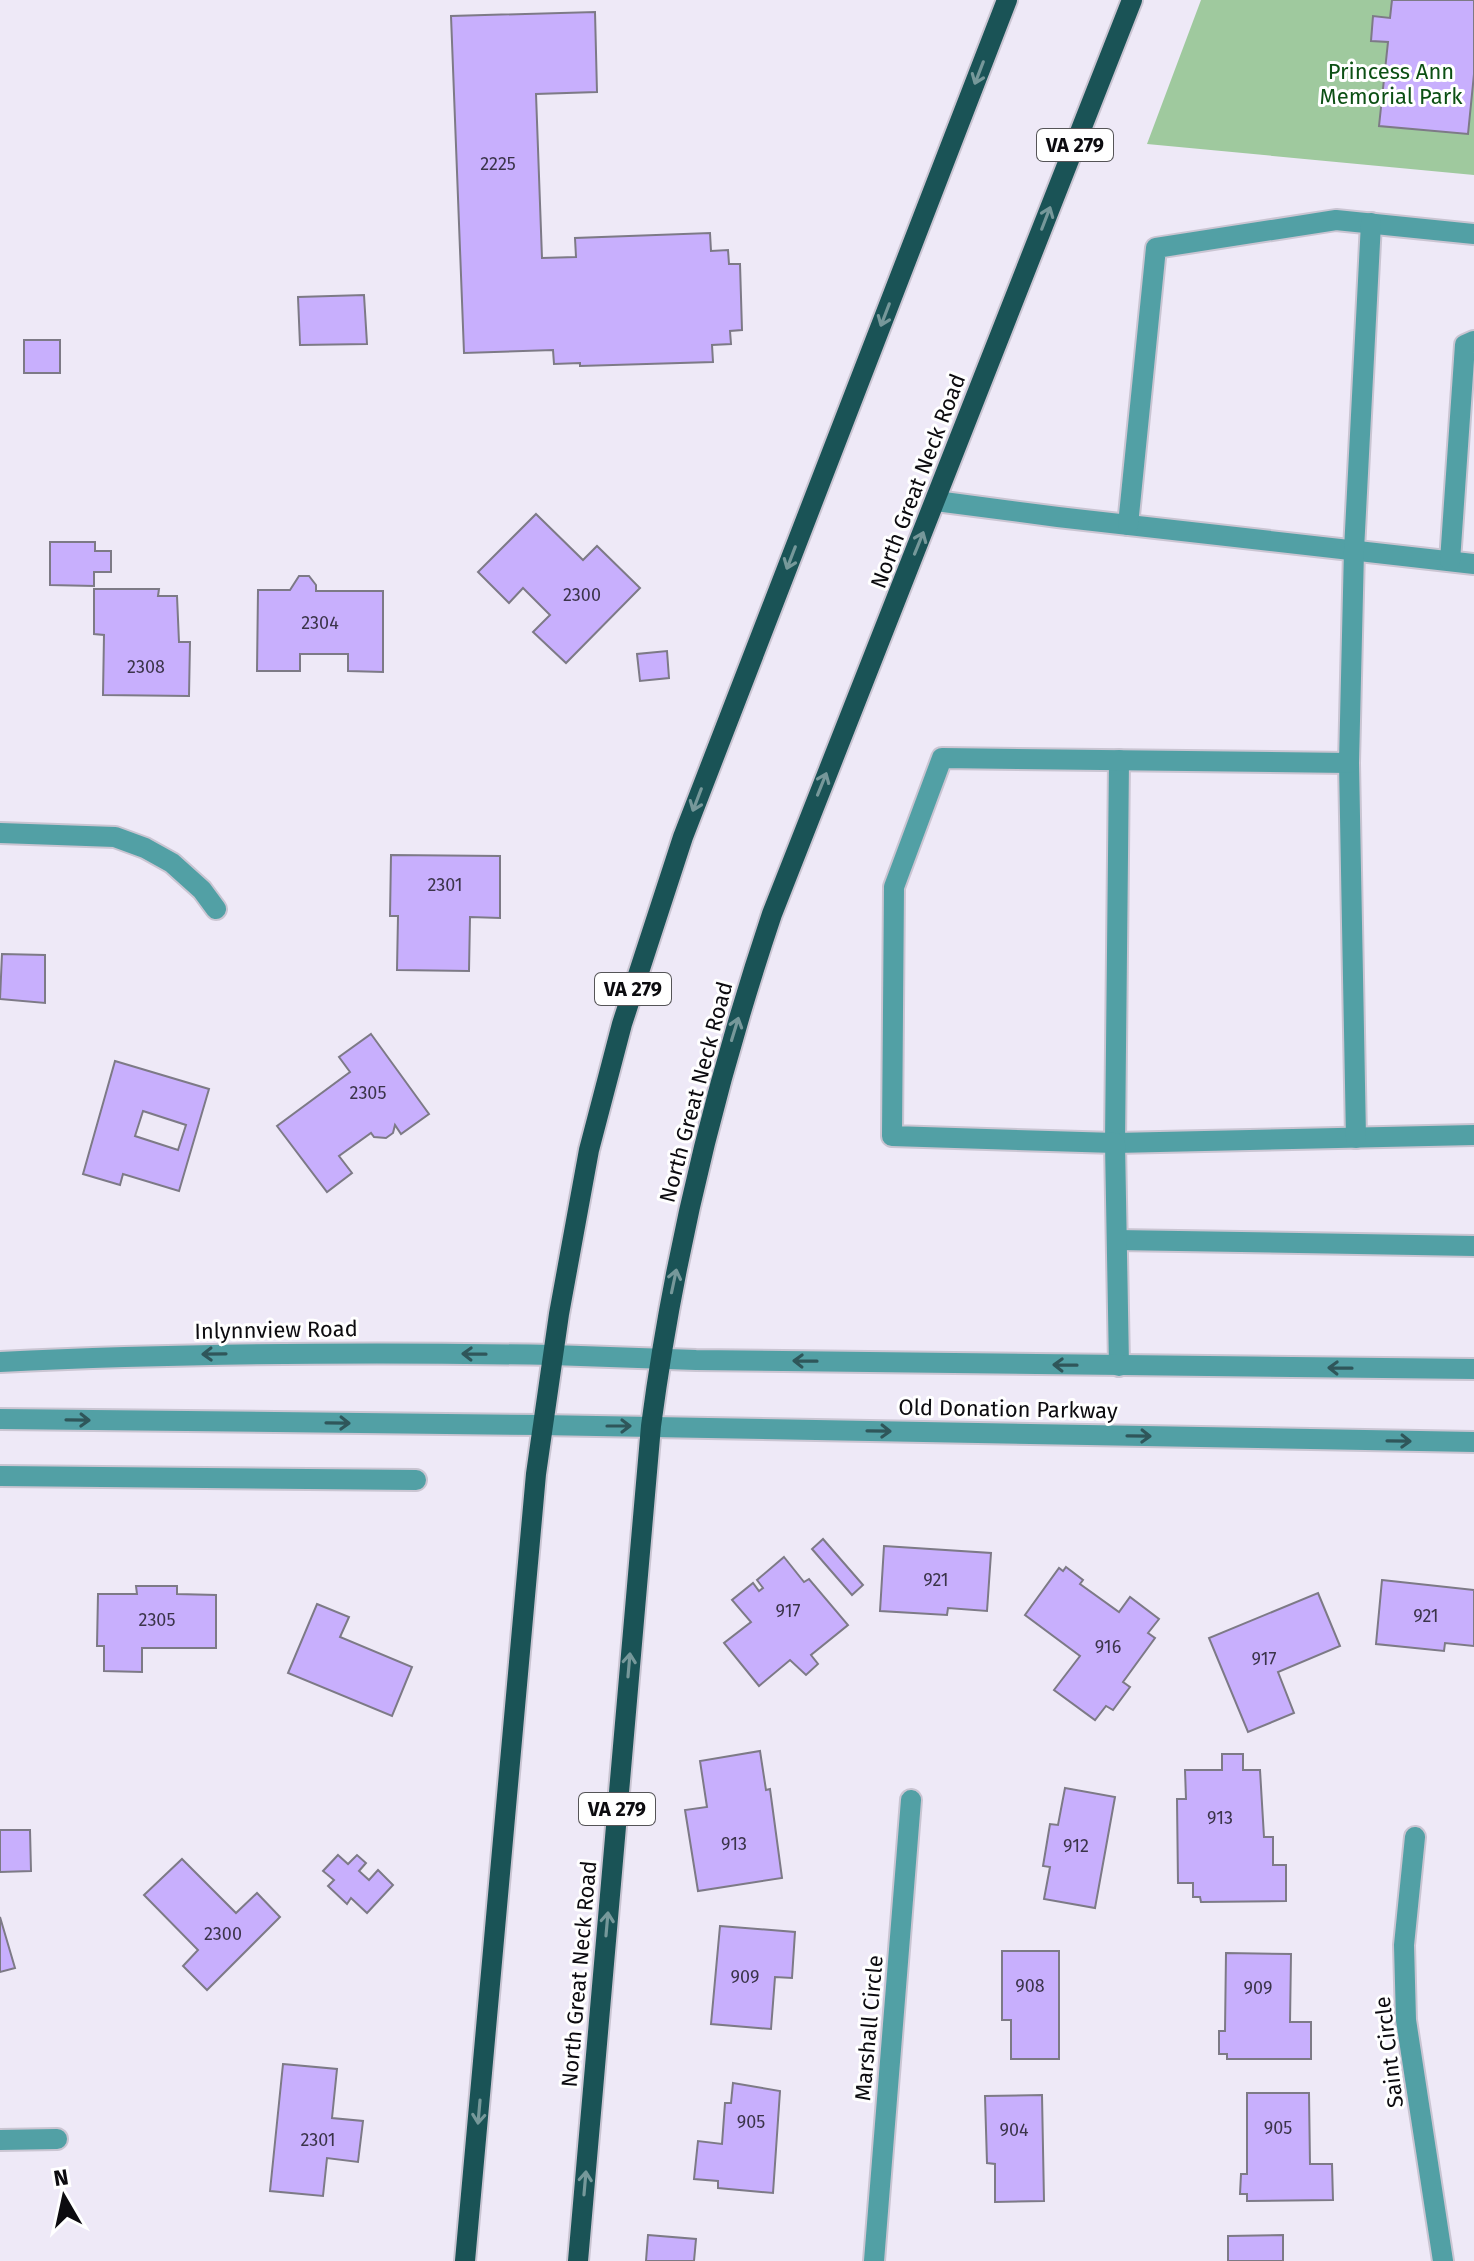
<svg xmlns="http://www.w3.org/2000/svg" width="1474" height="2261" font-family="'Fira Sans',sans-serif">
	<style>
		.green { fill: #9fc99e }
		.building { fill: #c8affd; stroke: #7d7a86; stroke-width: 2; fill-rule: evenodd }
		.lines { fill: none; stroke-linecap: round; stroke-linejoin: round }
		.service-casing { stroke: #cac5d2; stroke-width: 24 }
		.minor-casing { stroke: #cac5d2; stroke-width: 24 }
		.tertiary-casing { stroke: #cac5d2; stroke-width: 24 }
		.primary-casing { stroke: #cac5d2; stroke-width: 24 }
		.service { stroke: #52a0a5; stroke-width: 20 }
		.minor { stroke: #52a0a5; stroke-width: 20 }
		.tertiary { stroke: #52a0a5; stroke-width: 20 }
		.primary { stroke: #1a5356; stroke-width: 20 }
		.oneway { stroke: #76989a }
		.oneway2 { stroke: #2f565a }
		.labels { text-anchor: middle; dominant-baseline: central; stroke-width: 6; stroke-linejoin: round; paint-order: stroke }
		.number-label { font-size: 18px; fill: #3b344a }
		.shield { fill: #fff; stroke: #555457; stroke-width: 2 }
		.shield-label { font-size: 20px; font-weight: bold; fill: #0c0b0f }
		.park-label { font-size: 22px; fill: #0c5014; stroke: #fff }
		.street-label { font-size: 22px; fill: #0c0b0f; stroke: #fff }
	</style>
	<rect width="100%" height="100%" fill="#eee9f7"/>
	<polygon class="green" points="1201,0 1474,0 1474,175 1147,144"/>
	<g class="building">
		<polygon points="1392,0 1474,0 1474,74 1468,134 1379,126 1388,42 1371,41 1373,16 1390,18"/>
		<polygon points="595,12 597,92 536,94 542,258 576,257 575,238 710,233 711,251 728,250 729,264 740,264 742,330 730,331 731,344 712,345 713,362 580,366 580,363 554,364 553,350 464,353 451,16"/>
		<polygon points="364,295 367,344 300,345 298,297"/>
		<rect x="24" y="340" width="36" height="33"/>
		<polygon points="536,514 583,560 597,546 640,588 566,663 533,632 550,615 523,588 509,603 478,572"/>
		<polygon points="50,542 95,542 95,551 111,551 111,572 94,572 94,586 50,585"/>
		<polygon points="299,576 309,576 316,585 316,591 383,591 383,672 348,671 348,654 300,654 300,671 257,671 258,590 290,590"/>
		<polygon points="94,589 159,589 158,596 177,596 179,642 190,642 189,696 103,695 104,635 94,634"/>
		<polygon points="667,651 669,678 640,681 637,654"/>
		<polygon points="391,855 500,856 500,918 470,917 469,971 397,970 398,916 390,916"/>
		<polygon points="2,954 45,955 45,1003 0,999"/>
		<polygon points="371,1034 429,1114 401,1134 395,1125 393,1133 386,1138 374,1137 371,1133 339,1156 352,1173 327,1192 277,1126 350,1072 339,1057"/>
		<path d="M115 1061 209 1089 179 1191 123 1174 120 1185 83 1174ZM143 1111 186 1125 178 1150 135 1136Z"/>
		<polygon points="823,1539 863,1585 852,1595 812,1549"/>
		<polygon points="884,1546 991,1553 987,1611 948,1608 947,1615 880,1611"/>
		<polygon points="784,1557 804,1582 809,1579 848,1625 811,1655 818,1664 806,1675 790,1660 759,1686 724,1643 751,1622 732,1600 753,1583 759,1591 763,1588 757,1580"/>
		<polygon points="1066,1567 1083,1580 1080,1584 1119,1612 1130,1597 1159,1619 1148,1633 1155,1638 1123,1682 1130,1687 1113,1710 1106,1706 1095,1720 1054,1690 1080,1656 1025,1615 1059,1568 1063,1571"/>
		<polygon points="1382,1580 1474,1590 1474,1646 1445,1643 1444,1651 1376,1644"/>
		<polygon points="136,1586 177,1586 177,1594 216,1595 216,1648 142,1648 142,1672 104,1671 104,1646 97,1646 98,1594 137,1594"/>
		<polygon points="1318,1593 1340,1646 1278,1672 1294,1713 1248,1732 1209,1638"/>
		<polygon points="317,1604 349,1617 340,1637 412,1667 392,1716 288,1673"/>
		<polygon points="760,1751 766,1790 770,1789 782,1878 698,1891 685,1810 707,1807 700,1761"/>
		<polygon points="1222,1754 1243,1754 1243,1770 1260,1770 1264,1837 1273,1837 1273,1865 1286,1865 1286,1901 1201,1902 1200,1897 1193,1897 1193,1883 1178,1883 1177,1799 1186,1799 1185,1770 1222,1770"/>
		<polygon points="1065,1788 1115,1797 1095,1908 1044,1899 1050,1867 1043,1866 1050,1824 1058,1825"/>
		<polygon points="0,1830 30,1830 31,1871 0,1872"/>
		<polygon points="338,1855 348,1864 357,1855 366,1863 359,1871 369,1880 378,1870 393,1885 367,1913 351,1898 347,1904 328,1886 334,1880 323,1871"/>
		<polygon points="182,1859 236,1913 257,1893 280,1917 207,1990 183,1966 198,1950 144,1895"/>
		<polygon points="0,1917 15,1968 0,1972"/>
		<polygon points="720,1926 795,1932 792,1978 775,1977 771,2029 711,2024"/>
		<polygon points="1002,1951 1059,1951 1059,2059 1011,2059 1011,2020 1002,2020"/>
		<polygon points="1226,1953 1291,1954 1290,2022 1311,2022 1311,2059 1227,2059 1227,2054 1219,2054 1219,2031 1225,2031"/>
		<polygon points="283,2064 337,2069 332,2118 363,2121 358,2162 327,2158 323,2196 270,2191"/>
		<polygon points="733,2083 780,2091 773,2193 718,2188 718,2181 694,2179 698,2141 722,2144 725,2103 731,2103"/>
		<polygon points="1247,2093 1309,2093 1310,2164 1332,2164 1333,2200 1247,2201 1247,2194 1240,2194 1241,2174 1247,2174"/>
		<polygon points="1042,2095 1044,2201 995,2202 995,2164 987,2163 985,2096"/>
		<polygon points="648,2235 696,2239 694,2261 646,2261"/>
		<polygon points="1283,2235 1283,2261 1228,2261 1228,2236"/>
	</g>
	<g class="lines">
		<g class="service-casing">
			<g id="service">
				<polyline points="936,501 1058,517 1474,564"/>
				<polyline points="1128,525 1156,248 1336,220 1474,234"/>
				<polyline points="1450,561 1465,345 1474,341"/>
				<polyline points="1119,760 1115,1143 1474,1135"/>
				<polyline points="1349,763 1356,1138"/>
				<polyline points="1117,1240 1474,1246"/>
				<polyline points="1119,1366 1115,1143 892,1136 894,887 942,758 1349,763 1354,550 1371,223"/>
				<polyline points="0,1476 416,1480"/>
			</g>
		</g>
		<g class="minor-casing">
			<g id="minor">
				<polyline points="0,833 115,837 145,848 172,863 202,890 216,909"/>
				<path d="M0 1362C184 1353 368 1352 552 1355"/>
				<polyline points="0,1419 541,1425"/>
				<polyline points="1415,1837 1404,1945 1406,2020 1443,2261"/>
				<polyline points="0,2140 57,2139"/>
				<polyline points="874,2261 911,1800"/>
			</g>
		</g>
		<g class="tertiary-casing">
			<g id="tertiary">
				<polyline points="552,1355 696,1360 1474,1369"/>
				<polyline points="541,1425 1474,1442"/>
			</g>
		</g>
		<g class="primary-casing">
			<g id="primary">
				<polyline points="465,2261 536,1474 559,1314 589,1150 622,1024 683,837 1007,0"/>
				<path d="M578 2261 651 1426C674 1252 716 1081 772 914L1132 0"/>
			</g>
		</g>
		<use href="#service" class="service"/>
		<use href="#minor" class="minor"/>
		<use href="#tertiary" class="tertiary"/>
		<use href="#primary" class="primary"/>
	</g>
	<defs><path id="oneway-shaft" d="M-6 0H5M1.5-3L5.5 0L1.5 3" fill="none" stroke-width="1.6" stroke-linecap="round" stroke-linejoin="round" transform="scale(2)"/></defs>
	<g class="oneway">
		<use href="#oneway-shaft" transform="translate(979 73) rotate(111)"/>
		<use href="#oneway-shaft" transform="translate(1046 218) rotate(-69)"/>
		<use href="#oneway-shaft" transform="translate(885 315) rotate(111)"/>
		<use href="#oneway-shaft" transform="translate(919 543) rotate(-68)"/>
		<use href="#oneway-shaft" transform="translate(791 558) rotate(111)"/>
		<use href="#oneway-shaft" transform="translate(822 784) rotate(-68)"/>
		<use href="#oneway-shaft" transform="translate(697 800) rotate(111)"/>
		<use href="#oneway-shaft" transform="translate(735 1029) rotate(-73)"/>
		<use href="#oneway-shaft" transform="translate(674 1281) rotate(-78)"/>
		<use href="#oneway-shaft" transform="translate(629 1665) rotate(-85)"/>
		<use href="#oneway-shaft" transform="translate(607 1924) rotate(-85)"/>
		<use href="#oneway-shaft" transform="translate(479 2112) rotate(95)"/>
		<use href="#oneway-shaft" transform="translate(585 2183) rotate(-85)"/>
	</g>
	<g class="oneway2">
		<use href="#oneway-shaft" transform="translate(214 1354) rotate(179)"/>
		<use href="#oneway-shaft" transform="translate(474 1354) rotate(-179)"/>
		<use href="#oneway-shaft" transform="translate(805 1361) rotate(-179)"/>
		<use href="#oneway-shaft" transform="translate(1065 1365) rotate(-179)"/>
		<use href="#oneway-shaft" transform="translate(1340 1368) rotate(-179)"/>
		<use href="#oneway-shaft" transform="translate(78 1420) rotate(1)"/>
		<use href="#oneway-shaft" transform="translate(338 1423) rotate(1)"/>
		<use href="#oneway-shaft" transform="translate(619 1426)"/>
		<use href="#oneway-shaft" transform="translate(879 1431) rotate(1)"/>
		<use href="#oneway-shaft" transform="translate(1139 1436) rotate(1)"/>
		<use href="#oneway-shaft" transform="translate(1399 1441) rotate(1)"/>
	</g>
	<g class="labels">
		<g class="number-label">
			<text x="498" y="164">2225</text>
			<text x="582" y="595">2300</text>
			<text x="320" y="623">2304</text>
			<text x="146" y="667">2308</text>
			<text x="445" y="885">2301</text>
			<text x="368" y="1093">2305</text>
			<text x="936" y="1580">921</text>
			<text x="788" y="1611">917</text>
			<text x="1426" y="1616">921</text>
			<text x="157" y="1620">2305</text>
			<text x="1108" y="1647">916</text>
			<text x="1264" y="1659">917</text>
			<text x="1220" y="1818">913</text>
			<text x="734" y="1844">913</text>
			<text x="1076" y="1846">912</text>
			<text x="223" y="1934">2300</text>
			<text x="745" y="1977">909</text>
			<text x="1030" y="1986">908</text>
			<text x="1258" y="1988">909</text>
			<text x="751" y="2122">905</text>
			<text x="1278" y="2128">905</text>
			<text x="1014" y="2130">904</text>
			<text x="318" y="2140">2301</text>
		</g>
		<g class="shield">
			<rect x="1037" y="129" width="76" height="32" rx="6"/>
			<rect x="595" y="973" width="76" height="32" rx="6"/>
			<rect x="579" y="1793" width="76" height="32" rx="6"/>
		</g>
		<g class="shield-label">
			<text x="1075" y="145">VA 279</text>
			<text x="633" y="989">VA 279</text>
			<text x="617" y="1809">VA 279</text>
		</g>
		<g class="park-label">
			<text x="1391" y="71">Princess Ann<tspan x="1391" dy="25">Memorial Park</tspan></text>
		</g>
		<g class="street-label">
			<text transform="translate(918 481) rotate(-69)">North Great Neck Road</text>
			<text transform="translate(696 1092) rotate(-75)">North Great Neck Road</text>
			<text transform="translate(276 1330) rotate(-1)">Inlynnview Road</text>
			<text transform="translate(1008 1409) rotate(1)">Old Donation Parkway</text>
			<text transform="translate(579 1974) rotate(-85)">North Great Neck Road</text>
			<text transform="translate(869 2028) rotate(-85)">Marshall Circle</text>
			<text transform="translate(1389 2052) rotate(-97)">Saint Circle</text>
		</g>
	</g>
	<g transform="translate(64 2197) rotate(351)" stroke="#ffffff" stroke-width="6" paint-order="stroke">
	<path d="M0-6L14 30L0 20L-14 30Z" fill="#0c0b0f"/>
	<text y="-12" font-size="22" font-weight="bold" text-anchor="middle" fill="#0c0b0f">N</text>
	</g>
</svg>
